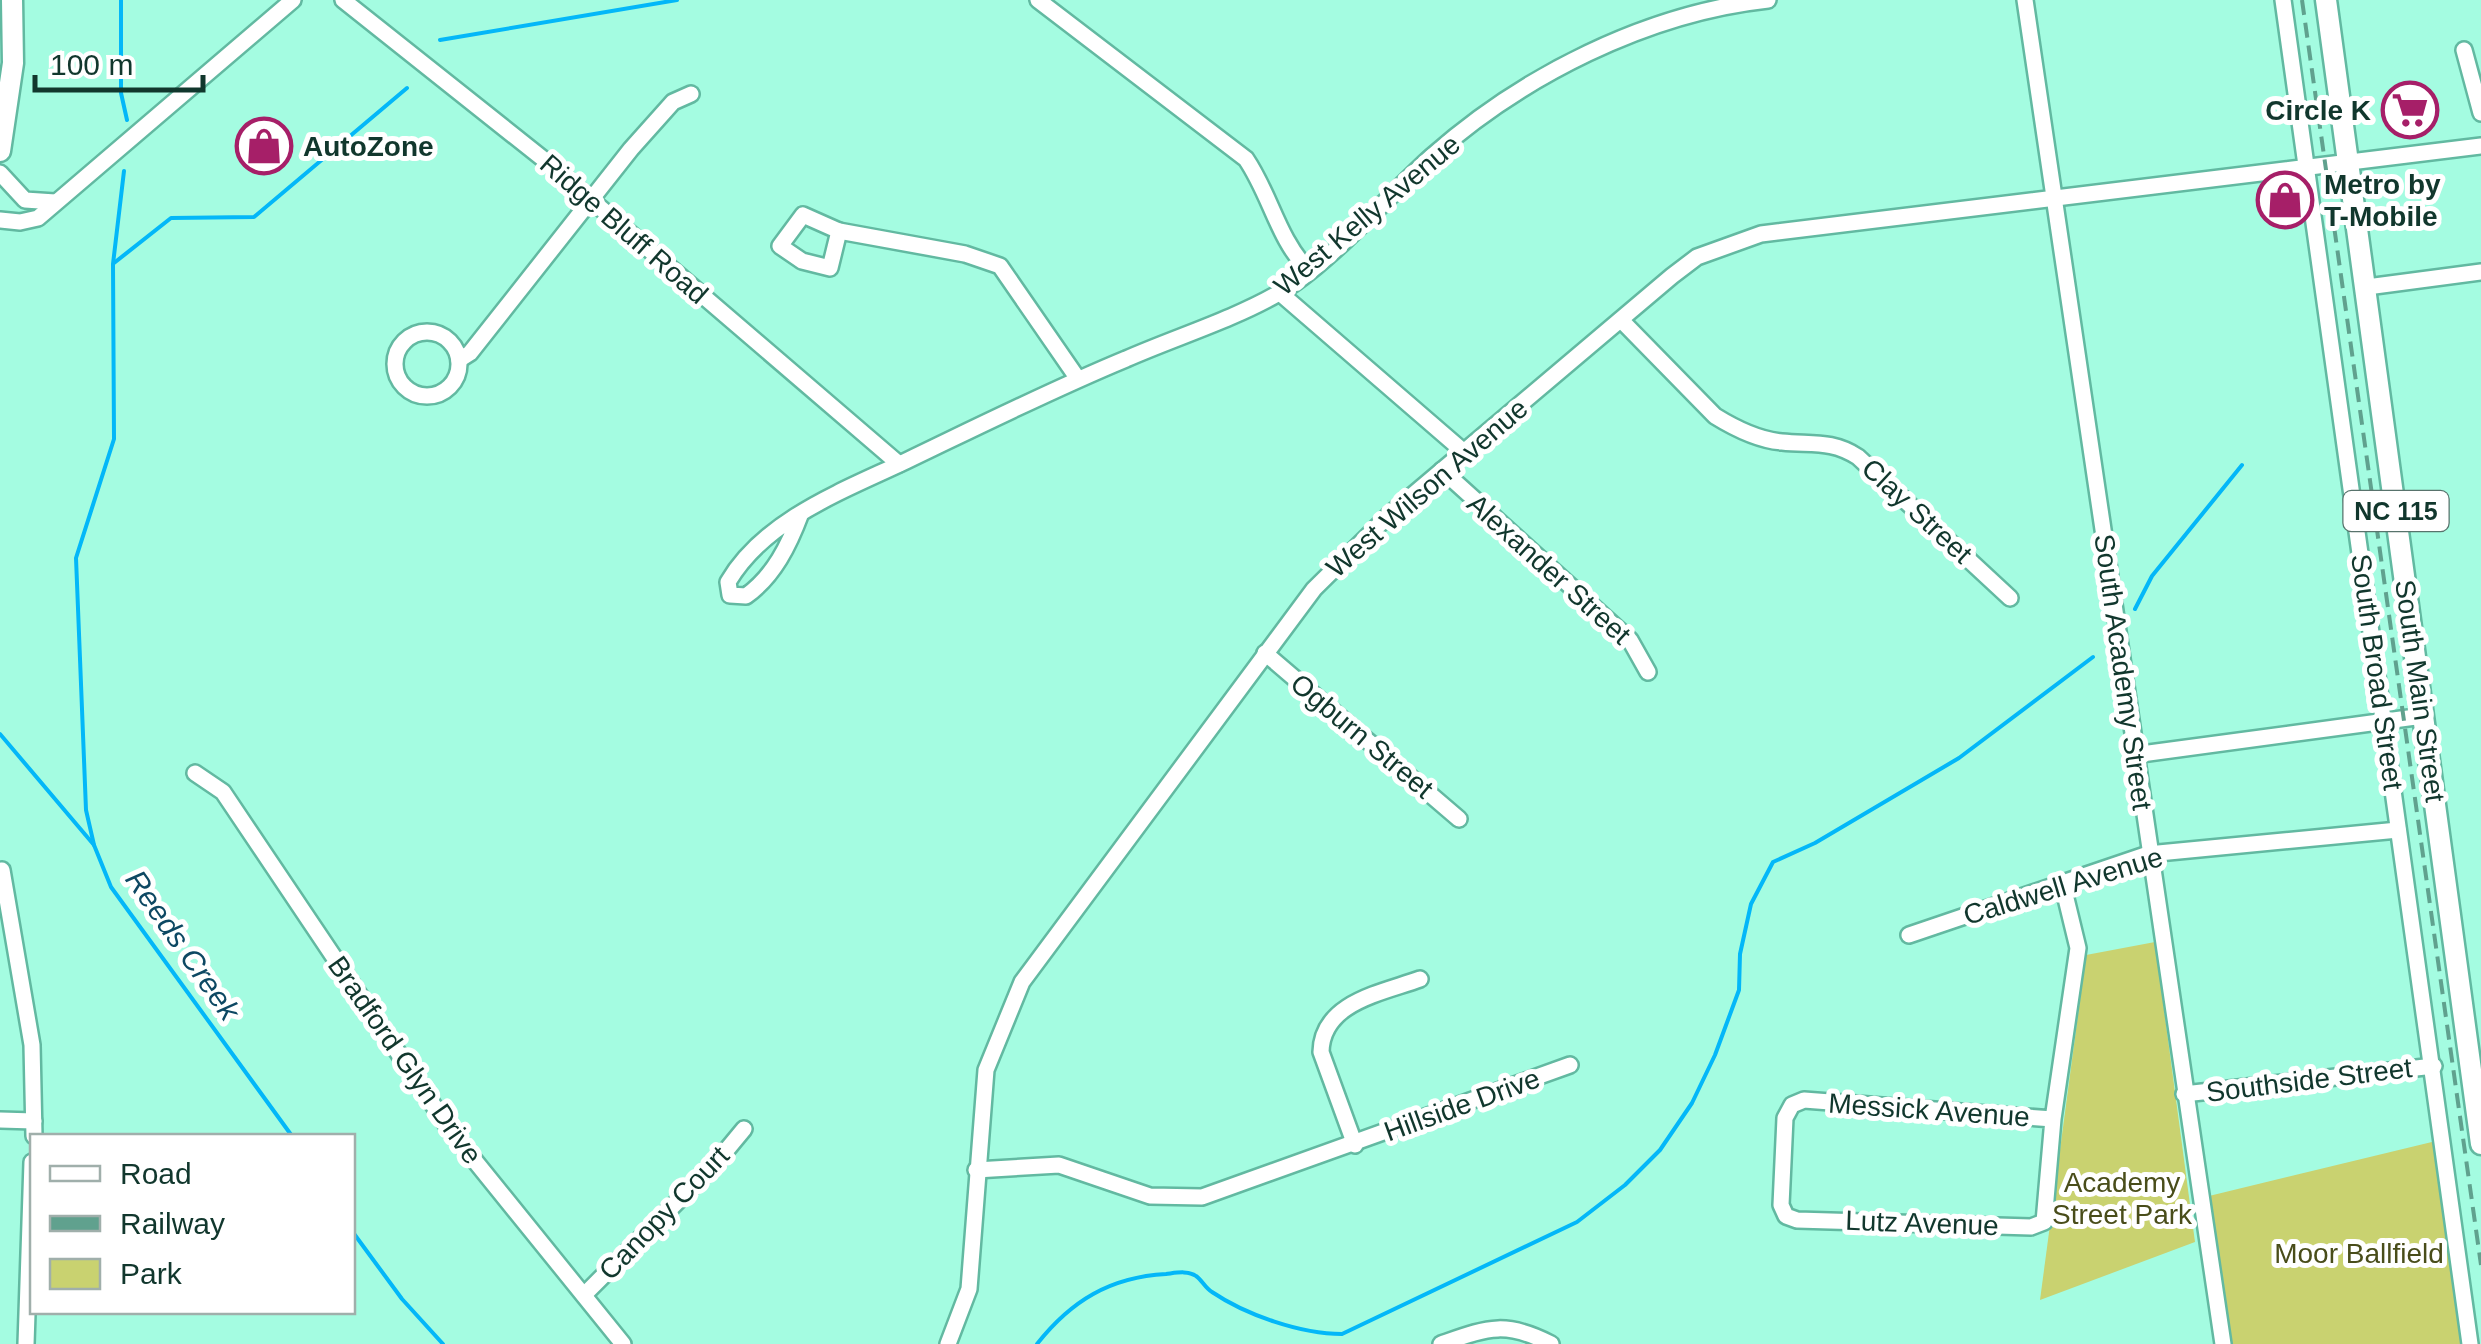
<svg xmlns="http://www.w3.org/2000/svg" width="2481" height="1344" font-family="Helvetica,sans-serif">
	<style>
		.green { fill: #c9d270 }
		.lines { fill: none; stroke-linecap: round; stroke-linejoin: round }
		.stream { stroke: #03b7f8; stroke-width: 4 }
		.minor-casing { stroke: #62b9a1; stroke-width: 20 }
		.major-casing { stroke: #62b9a1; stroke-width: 25 }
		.minor { stroke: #fff; stroke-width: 15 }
		.major { stroke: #fff; stroke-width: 20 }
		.rail { stroke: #60a18e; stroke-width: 4; stroke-dasharray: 15 8; stroke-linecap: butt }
		.labels { text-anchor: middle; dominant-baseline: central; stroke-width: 10; stroke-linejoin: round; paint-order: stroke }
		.shield { fill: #fff; stroke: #58736c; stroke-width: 2.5 }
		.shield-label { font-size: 25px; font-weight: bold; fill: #11372d }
		.poi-label { font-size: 28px; font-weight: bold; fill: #11372d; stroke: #fff; text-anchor: start }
		.street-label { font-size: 28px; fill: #11372d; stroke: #fff }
		.park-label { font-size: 28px; fill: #494d1a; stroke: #fff }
		.water-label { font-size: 30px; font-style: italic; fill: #0d4863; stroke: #fff }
	</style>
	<rect width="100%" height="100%" fill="#a4fce1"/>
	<g class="green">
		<polygon points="2155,942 2195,1242 2040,1300 2086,955"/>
		<polygon points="2436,1141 2463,1344 2231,1344 2209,1196"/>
	</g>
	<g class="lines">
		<g class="stream">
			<polyline points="121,0 121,93 127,120"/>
			<polyline points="440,40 677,0"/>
			<polyline points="114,263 171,218 254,217 407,88"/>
			<polyline points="2135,609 2152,576 2242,465"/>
			<polyline points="0,734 94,845 111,887 292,1136"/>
			<polyline points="94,845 86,810 76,558 114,439 113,264 124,171"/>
			<polyline points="352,1231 402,1299 443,1344"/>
			<path d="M1037 1344C1071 1301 1110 1277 1166 1274 1175 1273 1188 1270 1196 1276 1202 1280 1205 1288 1212 1292 1246 1315 1301 1334 1342 1334L1577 1222 1625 1185 1660 1150 1692 1103 1715 1055 1739 990 1740 954 1751 904 1773 862 1815 843 1959 758 2093 657"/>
		</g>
		<g class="minor-casing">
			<g id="minor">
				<polyline points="343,0 547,162 899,464"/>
				<path d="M1038 0 1246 159C1271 196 1277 237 1308 270"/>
				<polyline points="2025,0 2223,1344"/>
				<polyline points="2283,0 2470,1344"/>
				<polyline points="2464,50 2481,113"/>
				<polyline points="0,173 25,200 55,202"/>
				<polygon points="803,215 839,231 830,268 802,261 780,246"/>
				<polyline points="0,220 20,222 38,218 293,0"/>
				<polyline points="839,231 965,254 1000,266 1078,379"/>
				<polyline points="2367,287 2481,272"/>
				<polyline points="1280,293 1464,452"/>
				<path d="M1621 320 1715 416C1736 429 1758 440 1782 442 1812 445 1832 440 1858 457L2010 598"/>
				<circle cx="427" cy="364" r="32"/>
				<polyline points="459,360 470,353 631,149 673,102 691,94"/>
				<polyline points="1442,470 1630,640 1648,672"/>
				<path d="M801 513C789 545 774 576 746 596L730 595 728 582C765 519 845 490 906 461 979 426 1051 390 1126 359 1176 337 1232 320 1279 293 1326 267 1388 196 1431 157 1522 76 1647 13 1768 0"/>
				<polyline points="1265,653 1459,819"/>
				<polyline points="2134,755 2423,716"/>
				<polyline points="195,773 223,792 450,1130 623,1344"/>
				<polyline points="2,870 32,1045 34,1136"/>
				<polyline points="1909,935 2148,854 2398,830"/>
				<polyline points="2184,1094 2434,1066"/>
				<polyline points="2053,1119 1804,1100 1792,1105 1785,1118 1781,1205 1786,1216 1797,1220 2031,1227 2044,1222 2053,1119 2078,948 2062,882"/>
				<polyline points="0,1120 34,1121"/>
				<path d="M1355 1145 1321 1052C1322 1002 1382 993 1420 979"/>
				<polyline points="976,1170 1059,1165 1150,1196 1202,1197 1570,1065"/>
				<polyline points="584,1295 715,1164 744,1129"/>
				<polyline points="26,1344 32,1162"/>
				<polyline points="948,1344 969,1289 986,1070 1022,982 1314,589 1388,516 1672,276 1697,257 1761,234 2481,146"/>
				<path d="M1441 1344C1487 1328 1505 1320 1551 1344"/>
			</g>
		</g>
		<g class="major-casing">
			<g id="major">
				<polyline points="2326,0 2481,1144"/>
				<polyline points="0,151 13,63 12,0"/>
			</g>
		</g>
		<use href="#minor" class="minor"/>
		<use href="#major" class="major"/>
		<polyline class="rail" points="2302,0 2481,1265"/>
	</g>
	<defs>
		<g id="supermarket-ring" transform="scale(2.875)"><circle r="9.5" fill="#fff" stroke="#a61f68" stroke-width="1.5"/><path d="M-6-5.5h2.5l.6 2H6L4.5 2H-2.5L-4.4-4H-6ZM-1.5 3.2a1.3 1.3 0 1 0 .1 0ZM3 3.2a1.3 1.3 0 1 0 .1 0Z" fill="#a61f68"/></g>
		<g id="shop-ring" transform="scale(2.875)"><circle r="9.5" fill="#fff" stroke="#a61f68" stroke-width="1.5"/><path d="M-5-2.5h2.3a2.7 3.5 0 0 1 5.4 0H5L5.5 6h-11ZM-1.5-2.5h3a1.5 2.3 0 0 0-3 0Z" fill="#a61f68"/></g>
	</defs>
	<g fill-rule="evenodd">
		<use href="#supermarket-ring" x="2410" y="110"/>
		<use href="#shop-ring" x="264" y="146"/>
		<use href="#shop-ring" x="2285" y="200"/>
	</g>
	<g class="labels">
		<rect class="shield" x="2343.5" y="491" width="105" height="40" rx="8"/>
		<g class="shield-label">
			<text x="2396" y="511">NC 115</text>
		</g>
		<g class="poi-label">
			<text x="2371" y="110" text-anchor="end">Circle K</text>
			<text x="303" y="146">AutoZone</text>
			<text x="2324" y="184">Metro by<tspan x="2324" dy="32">T-Mobile</tspan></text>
		</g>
		<g class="street-label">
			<text transform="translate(1367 215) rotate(-40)">West Kelly Avenue</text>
			<text transform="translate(624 229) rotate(41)">Ridge Bluff Road</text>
			<text transform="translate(1427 488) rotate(-41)">West Wilson Avenue</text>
			<text transform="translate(1917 511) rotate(43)">Clay Street</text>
			<text transform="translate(1549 569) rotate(42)">Alexander Street</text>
			<text transform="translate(2123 672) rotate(82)">South Academy Street</text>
			<text transform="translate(2377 672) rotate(82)">South Broad Street</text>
			<text transform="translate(2420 691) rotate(82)">South Main Street</text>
			<text transform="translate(1362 736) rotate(40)">Ogburn Street</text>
			<text transform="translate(2063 886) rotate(-17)">Caldwell Avenue</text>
			<text transform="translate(405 1060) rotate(55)">Bradford Glyn Drive</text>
			<text transform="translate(2309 1080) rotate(-7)">Southside Street</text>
			<text transform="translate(1462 1105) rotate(-20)">Hillside Drive</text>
			<text transform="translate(1929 1110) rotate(4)">Messick Avenue</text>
			<text transform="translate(664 1213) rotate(-46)">Canopy Court</text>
			<text transform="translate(1922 1223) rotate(2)">Lutz Avenue</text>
		</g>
		<g class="park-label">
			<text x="2122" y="1182">Academy<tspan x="2122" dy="32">Street Park</tspan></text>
			<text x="2359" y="1253">Moor Ballfield</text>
		</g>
		<g class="water-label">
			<text transform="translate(183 945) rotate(55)">Reeds Creek</text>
		</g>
	</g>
	<rect x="30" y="1134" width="325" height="180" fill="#ffffff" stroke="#a0afab" stroke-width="2.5"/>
	<rect x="50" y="1166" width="50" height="15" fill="#ffffff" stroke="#a0afab" stroke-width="2.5"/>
	<text x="120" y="1184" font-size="30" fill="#11372d">Road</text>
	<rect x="50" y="1216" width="50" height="15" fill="#60a18e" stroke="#a0afab" stroke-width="2.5"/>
	<text x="120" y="1234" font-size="30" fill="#11372d">Railway</text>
	<rect x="50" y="1259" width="50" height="30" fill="#c9d270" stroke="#a0afab" stroke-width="2.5"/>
	<text x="120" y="1284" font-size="30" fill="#11372d">Park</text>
	<path d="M35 75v15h168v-15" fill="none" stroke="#11372d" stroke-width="5"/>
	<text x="50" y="75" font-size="30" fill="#11372d" stroke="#ffffff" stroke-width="8" paint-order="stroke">100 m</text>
</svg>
